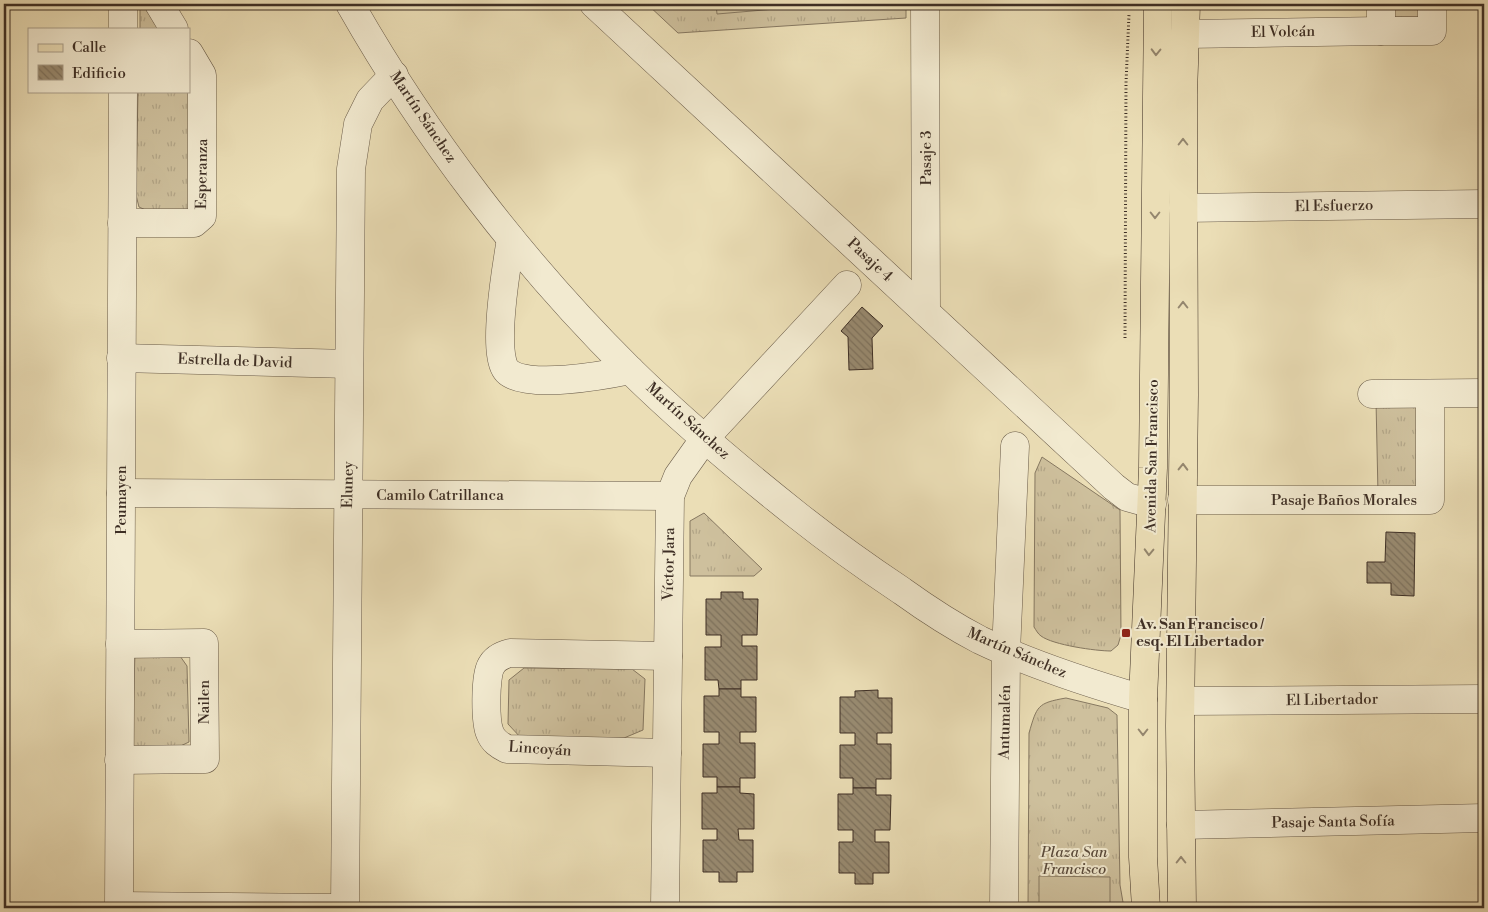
<svg xmlns="http://www.w3.org/2000/svg" width="1488" height="912" font-family="'Libre Bodoni',serif">
	<style>
		.grass { fill: url(#grass-tufts); stroke: #867861 }
		.pitch { fill: #cec09d; stroke: #867861 }
		.building { fill: url(#building-back-hatch); stroke: #3e2f25 }
		.lines { fill: none; stroke-linecap: round; stroke-linejoin: round }
		.minor-casing { stroke: #695b49; stroke-width: 29 }
		.major-casing { stroke: #3e2f25; stroke-width: 29 }
		.path { stroke: #3e2f25; stroke-width: 3; stroke-dasharray: 1 2.5; stroke-linecap: butt }
		.minor { stroke: #f2ead0; stroke-width: 28 }
		.major { stroke: #ebdeb6; stroke-width: 28 }
		.oneway { stroke: #94866e }
		.poi-dot { fill: #8f2418; stroke: #f2ead0; stroke-width: 2 }
		.labels { text-anchor: middle; dominant-baseline: central; stroke-width: 4; stroke-linejoin: round; paint-order: stroke }
		.street-label { font-size: 15px; fill: #3e2f25; stroke: #f2ead0 }
		.poi-label { font-size: 15px; font-weight: bold; fill: #3e2f25; stroke: #f2ead0; text-anchor: start }
		.park-label { font-size: 15px; font-style: italic; fill: #5b4c3d; stroke: #f2ead0 }
	</style>
	<defs>
		<pattern id="grass-tufts" width="24" height="20" patternUnits="userSpaceOnUse" patternTransform="scale(1.25)"><rect width="24" height="20" fill="#cec09d"/><path d="M3 7l-1-3M5 7V3M7 7l1-3M15 17l-1-3M17 17v-4M19 17l1-3" fill="none" stroke="#b2a587"/></pattern>
		<pattern id="building-back-hatch" width="6" height="6" patternUnits="userSpaceOnUse" patternTransform="scale(1.25)"><rect width="6" height="6" fill="#988a70"/><path d="M-1 5l2 2M0 0l6 6M5-1l2 2" fill="none" stroke="#7d715c"/></pattern>
	</defs>
	<rect width="100%" height="100%" fill="#ebdeb6"/>
	<filter id="stains"><feTurbulence type="fractalNoise" baseFrequency=".004" numOctaves="4"/><feColorMatrix values="0 0 0 0 .2 0 0 0 0 .09 0 0 0 0 .02 0 0 0 .5 -.17"/></filter>
	<radialGradient id="worn" r=".72"><stop offset=".6" stop-color="#630" stop-opacity="0"/><stop offset="1" stop-color="#630" stop-opacity=".3"/></radialGradient>
	<g class="grass">
		<polygon points="140,4 144,4 160,29 140,29"/>
		<polygon points="647,4 906,4 906,18 678,33"/>
		<rect x="1385" y="4" width="45" height="13"/>
		<polygon points="138,91 189,91 195,204 187,212 150,212 139,207 136,195"/>
		<polygon points="1376,401 1422,401 1423,493 1378,494"/>
		<path d="M1042 457 1120 510 1121 635 1118 645 1111 651C1096 651 1053 645 1041 636 1038 634 1036 630 1034 627L1035 473Z"/>
		<polygon points="704,513 762,569 754,576 690,576 690,521"/>
		<polygon points="135,652 180,656 187,666 189,742 172,750 132,751"/>
		<polygon points="524,668 632,669 645,679 643,730 624,738 522,739 508,724 509,680"/>
		<path d="M1066 698 1108 708 1117 715 1120 885 1124 908H1028L1029 733C1037 706 1037 703 1066 698Z"/>
	</g>
	<g class="pitch">
		<polygon points="716,4 834,4 717,14"/>
		<polygon points="1039,876 1110,877 1110,908 1039,908"/>
	</g>
	<g class="building">
		<polygon points="862,307 883,326 872,338 873,369 849,370 848,337 841,331"/>
		<polygon points="1386,532 1415,533 1414,596 1391,595 1391,583 1367,583 1367,562 1385,562"/>
		<polygon points="721,592 743,592 743,599 758,599 757,635 742,635 742,646 757,646 757,680 741,680 741,689 719,689 718,680 705,680 705,647 721,647 721,635 706,635 706,599 721,599"/>
		<polygon points="719,689 741,689 741,697 756,697 756,732 740,732 740,743 755,743 755,778 740,778 740,787 717,787 717,777 703,777 703,744 719,744 719,732 704,732 704,696 719,696"/>
		<polygon points="878,690 878,698 892,698 892,733 877,733 877,744 891,744 891,779 876,779 876,788 853,788 853,778 840,778 840,745 855,745 855,733 840,733 840,697 855,697 855,691"/>
		<polygon points="717,787 740,787 740,793 754,794 754,829 738,829 739,840 753,840 753,872 737,872 737,882 719,882 719,872 703,872 703,840 717,840 717,829 702,829 702,793 717,793"/>
		<polygon points="853,788 876,788 876,795 891,795 890,830 875,830 875,842 889,842 889,873 873,873 873,884 855,884 855,873 839,873 839,842 853,842 853,830 838,830 838,794 853,794"/>
	</g>
	<g class="lines">
		<g class="minor-casing">
			<g id="minor">
				<polyline points="159,4 174,29"/>
				<path d="M350 4C425 136 521 262 629 369 682 421 739 469 797 515 831 542 866 567 902 591 927 609 953 626 980 640 1032 665 1088 683 1143 699"/>
				<polyline points="594,4 1114,487 1127,497 1152,504"/>
				<polyline points="925,4 926,312"/>
				<polyline points="1381,4 1381,31 1432,31 1432,4"/>
				<polyline points="123,29 123,4"/>
				<polyline points="1185,34 1381,31"/>
				<polyline points="1183,208 1484,204"/>
				<polyline points="122,223 194,223 202,216 202,75 189,53"/>
				<path d="M511 239C507 263 491 355 507 371 525 390 606 375 630 370"/>
				<polyline points="121,358 349,364"/>
				<polyline points="1372,394 1484,393"/>
				<polyline points="121,493 670,496"/>
				<polyline points="1182,500 1430,500 1430,394"/>
				<polyline points="1181,701 1484,699"/>
				<path d="M667 753 507 749C499 745 493 741 490 733 485 722 485 676 491 666 495 658 502 655 510 653L668 656"/>
				<polyline points="119,760 205,759 204,643 120,644"/>
				<polyline points="1181,825 1484,818"/>
				<polyline points="119,906 335,908"/>
				<polyline points="119,908 123,91"/>
				<polyline points="345,908 351,169 358,124 370,100 394,75"/>
				<polyline points="665,908 670,496 678,476 705,438 847,285"/>
				<polyline points="1004,908 1006,652 1015,446"/>
			</g>
		</g>
		<g class="major-casing">
			<g id="major">
				<polyline points="1146,908 1143,857 1143,699 1153,468 1158,4"/>
				<polyline points="1182,908 1180,726 1184,395 1183,94 1186,4"/>
			</g>
		</g>
		<polyline class="path" points="1125,338 1126,83 1129,14"/>
		<use href="#minor" class="minor"/>
		<use href="#major" class="major"/>
	</g>
	<defs><path id="oneway-chevron" d="M-2-3.5L2.5 0L-2 3.5" fill="none" stroke-width="1.6" stroke-linecap="round" stroke-linejoin="round" transform="scale(1.25)"/></defs>
	<g class="oneway">
		<use href="#oneway-chevron" transform="translate(1156 52) rotate(91)"/>
		<use href="#oneway-chevron" transform="translate(1183 142) rotate(-90)"/>
		<use href="#oneway-chevron" transform="translate(1155 215) rotate(90)"/>
		<use href="#oneway-chevron" transform="translate(1183 305) rotate(-90)"/>
		<use href="#oneway-chevron" transform="translate(1183 467) rotate(-89)"/>
		<use href="#oneway-chevron" transform="translate(1149 552) rotate(92)"/>
		<use href="#oneway-chevron" transform="translate(1143 732) rotate(90)"/>
		<use href="#oneway-chevron" transform="translate(1181 860) rotate(-90)"/>
	</g>
	<rect class="poi-dot" x="1121" y="628" width="10" height="10" rx="2.5"/>
	<g class="labels">
		<g class="street-label">
			<text transform="translate(1283 32) rotate(-1)">El Volcán</text>
			<text transform="translate(423 117) rotate(56)">Martín Sánchez</text>
			<text transform="translate(926 158) rotate(-90)">Pasaje 3</text>
			<text transform="translate(202 174) rotate(-89)">Esperanza</text>
			<text transform="translate(1334 206) rotate(-1)">El Esfuerzo</text>
			<text transform="translate(870 260) rotate(43)">Pasaje 4</text>
			<text transform="translate(235 361) rotate(2)">Estrella de David</text>
			<text transform="translate(688 421) rotate(42)">Martín Sánchez</text>
			<text transform="translate(1152 456) rotate(-89)">Avenida San Francisco</text>
			<text transform="translate(348 485) rotate(-89)">Eluney</text>
			<text x="440" y="495">Camilo Catrillanca</text>
			<text transform="translate(121 500) rotate(-90)">Peumayen</text>
			<text x="1344" y="500">Pasaje Baños Morales</text>
			<text transform="translate(669 564) rotate(-89)">Víctor Jara</text>
			<text transform="translate(1017 653) rotate(23)">Martín Sánchez</text>
			<text transform="translate(1332 700) rotate(-1)">El Libertador</text>
			<text transform="translate(204 702) rotate(-90)">Nailen</text>
			<text transform="translate(1005 722) rotate(-89)">Antumalén</text>
			<text transform="translate(540 749) rotate(4)">Lincoyán</text>
			<text transform="translate(1333 822) rotate(-1)">Pasaje Santa Sofía</text>
		</g>
		<g class="poi-label">
			<text x="1136" y="624">Av. San Francisco /<tspan x="1136" dy="17">esq. El Libertador</tspan></text>
		</g>
		<g class="park-label">
			<text x="1074" y="852">Plaza San<tspan x="1074" dy="17">Francisco</tspan></text>
		</g>
	</g>
	<rect width="1488" height="912" fill="none" stroke="#ebdeb6" stroke-width="20"/>
	<rect x="5" y="5" width="1478" height="902" fill="none" stroke="#3e2f25" stroke-width="2.5"/>
	<rect x="10" y="10" width="1468" height="892" fill="none" stroke="#3e2f25"/>
	<rect x="28" y="28" width="162" height="65" fill="#f2ead0" stroke="#aa9f8c"/>
	<rect x="38" y="44" width="25" height="8" fill="#ebdeb6" stroke="#aa9f8c"/>
	<text x="72" y="52" font-size="15" fill="#3e2f25">Calle</text>
	<rect x="38" y="65" width="25" height="15" fill="url(#building-back-hatch)" stroke="#aa9f8c"/>
	<text x="72" y="78" font-size="15" fill="#3e2f25">Edificio</text>
	<rect width="100%" height="100%" filter="url(#stains)"/>
	<rect width="100%" height="100%" fill="url(#worn)"/>
</svg>
